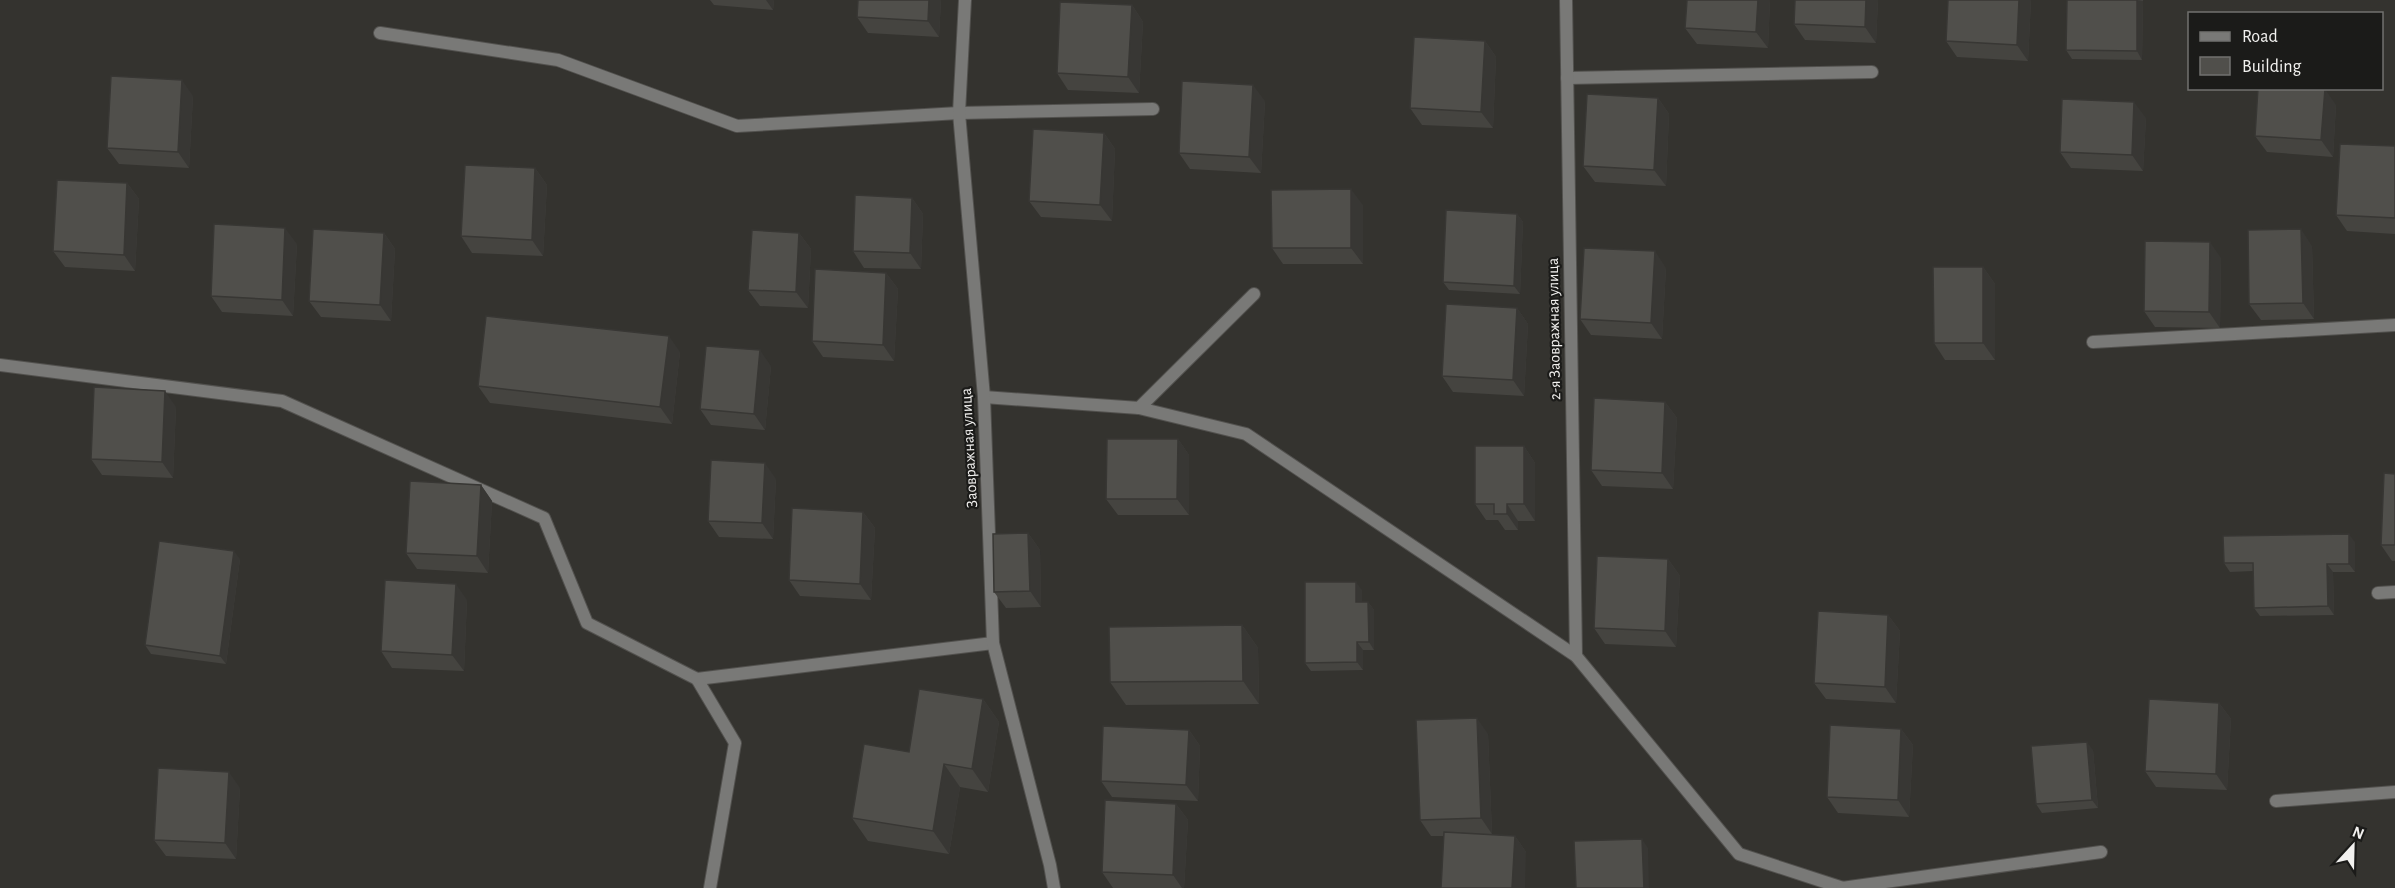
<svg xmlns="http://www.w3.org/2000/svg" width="2395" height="888" font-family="'Alegreya Sans',sans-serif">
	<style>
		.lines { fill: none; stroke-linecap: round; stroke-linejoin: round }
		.lane-casing { stroke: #52514e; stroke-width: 14 }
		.street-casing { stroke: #52514e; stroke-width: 14 }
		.lane { stroke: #797977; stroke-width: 12 }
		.street { stroke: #797977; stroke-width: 12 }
		.wall { fill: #454440 }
		.shaded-wall { fill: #383734 }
		.building { fill: #504f4b; stroke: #383734; stroke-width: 1.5 }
		.labels { text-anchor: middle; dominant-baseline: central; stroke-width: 4.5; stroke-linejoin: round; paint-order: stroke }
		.street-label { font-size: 16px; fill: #f2f1ef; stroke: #1b1b19 }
	</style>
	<rect width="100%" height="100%" fill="#34332f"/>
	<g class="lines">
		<g class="lane-casing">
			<g id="lane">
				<polyline points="380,33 558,60 737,126 959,113 1153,109"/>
				<polyline points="1567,78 1872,72"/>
				<polyline points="2093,342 2395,325"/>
				<polyline points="0,365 282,401 544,518 587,623 697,679 993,643"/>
				<polyline points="984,397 1139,408 1246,434 1576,656 1739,854 1843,888"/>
				<polyline points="1139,408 1254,294"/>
				<polyline points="2378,593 2395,592"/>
				<polyline points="697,679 735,743 710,888"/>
				<polyline points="2276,801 2395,792"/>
				<polyline points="1842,888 2101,852"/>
			</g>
		</g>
		<g class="street-casing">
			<g id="street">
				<polyline points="965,0 959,113 984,397 993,643 1050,865 1054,888"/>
				<polyline points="1566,0 1576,656"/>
			</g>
		</g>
		<use href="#lane" class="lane"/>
		<use href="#street" class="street"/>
	</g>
	<g class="wall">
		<polygon points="710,0 774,0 773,10 714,5"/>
		<polygon points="941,0 939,37 868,33 857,17"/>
		<polygon points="1770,0 1768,48 1697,44 1685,28"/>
		<polygon points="1878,0 1876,43 1805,40 1794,24"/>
		<polygon points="2031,0 2028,61 1957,57 1946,41"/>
		<polygon points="2067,0 2143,0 2142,60 2072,59 2066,50"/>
		<polygon points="1132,5 1143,22 1139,93 1068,90 1057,73"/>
		<polygon points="1485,41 1496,57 1493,128 1422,125 1410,108"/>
		<polygon points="193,96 189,168 119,164 107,148"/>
		<polygon points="1658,98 1669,114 1666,186 1595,182 1583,166"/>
		<polygon points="1265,101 1261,173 1190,169 1179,153"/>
		<polygon points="2336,105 2333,157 2267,152 2255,136"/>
		<polygon points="2146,118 2143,171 2071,168 2060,152"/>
		<polygon points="1104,133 1115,149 1112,221 1041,217 1029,201"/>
		<polygon points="2395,146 2395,234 2347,231 2336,215"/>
		<polygon points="535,168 547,185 543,256 472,253 461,236"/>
		<polygon points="127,183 139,199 135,271 65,267 53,251"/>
		<polygon points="912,198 923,214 921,269 864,268 853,251"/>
		<polygon points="1363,205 1363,264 1283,264 1272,248"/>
		<polygon points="1517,214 1523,222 1520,294 1449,290 1443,282"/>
		<polygon points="384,233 395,249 391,321 321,317 309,301"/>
		<polygon points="799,233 811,249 808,308 760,306 748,290"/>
		<polygon points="297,244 293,316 222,312 211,296"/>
		<polygon points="2312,246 2314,319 2261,320 2249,304"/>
		<polygon points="2221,258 2220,328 2155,327 2144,311"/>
		<polygon points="1983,267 1995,284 1995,360 1945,360 1934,343"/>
		<polygon points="1666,268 1662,339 1591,335 1580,319"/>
		<polygon points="886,273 898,289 894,361 823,357 812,341"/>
		<polygon points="1517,308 1528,324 1524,396 1453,392 1442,376"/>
		<polygon points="680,352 672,424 490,403 478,386"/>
		<polygon points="771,366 765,430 711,425 700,409"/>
		<polygon points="1665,402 1677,418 1673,489 1602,486 1591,470"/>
		<polygon points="176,407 173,478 102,475 91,459"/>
		<polygon points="1178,439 1189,455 1189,515 1118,515 1106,499"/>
		<polygon points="1524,446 1535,463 1535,521 1518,521 1518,530 1505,530 1498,520 1486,520 1475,504"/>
		<polygon points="2395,474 2395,561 2392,561 2381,545"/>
		<polygon points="776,479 773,539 719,537 708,521"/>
		<polygon points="481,485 492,501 488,573 417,569 406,553"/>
		<polygon points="863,512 875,528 871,600 800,596 789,580"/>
		<polygon points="1028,533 1040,550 1041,607 1006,608 994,592"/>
		<polygon points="2355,542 2355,572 2333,572 2334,615 2260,616 2254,608 2253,571 2230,572 2224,563"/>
		<polygon points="240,559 226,664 151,654 145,645"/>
		<polygon points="1668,559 1680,576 1676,647 1605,644 1594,628"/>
		<polygon points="1362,590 1362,602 1368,602 1374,610 1374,650 1363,650 1363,670 1311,671 1305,663"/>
		<polygon points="467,600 464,671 392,668 381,651"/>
		<polygon points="1888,615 1900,631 1896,703 1826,699 1814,683"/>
		<polygon points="1242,625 1258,648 1259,704 1126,705 1110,682"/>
		<polygon points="983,699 999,722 988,792 960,787 949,854 868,841 852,818"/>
		<polygon points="2219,703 2231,719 2227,790 2156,787 2145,771"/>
		<polygon points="1901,729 1913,745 1909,817 1838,813 1827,797"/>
		<polygon points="1189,730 1200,746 1198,801 1112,797 1101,781"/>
		<polygon points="1488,734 1492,834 1483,834 1515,836 1526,852 1444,836 1431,836 1420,820"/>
		<polygon points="2093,750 2098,808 2042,813 2036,804"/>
		<polygon points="240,788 236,859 166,856 154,840"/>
		<polygon points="1176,804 1188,820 1184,888 1113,888 1102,872"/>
	</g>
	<g class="shaded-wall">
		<polygon points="766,0 774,0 773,10"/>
		<polygon points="929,0 941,0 939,37 928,21"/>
		<polygon points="1758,0 1770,0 1768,48 1756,32"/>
		<polygon points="1866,0 1878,0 1876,43 1865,27"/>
		<polygon points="2019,0 2031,0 2028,61 2017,45"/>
		<polygon points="2137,0 2143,1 2142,60 2137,51"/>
		<polygon points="1132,5 1143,22 1139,93 1128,77"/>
		<polygon points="1485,41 1496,57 1493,128 1481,112"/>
		<polygon points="182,80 193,96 189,168 178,152"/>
		<polygon points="1253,85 1265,101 1261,173 1249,157"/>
		<polygon points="2325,89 2336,105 2333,157 2321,140"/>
		<polygon points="1658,98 1669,114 1666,186 1654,170"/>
		<polygon points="2134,102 2146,118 2143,171 2132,155"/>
		<polygon points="1104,133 1115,149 1112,221 1100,205"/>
		<polygon points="535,168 547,185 543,256 532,240"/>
		<polygon points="127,183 139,199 135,271 124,255"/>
		<polygon points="1351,189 1363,205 1363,264 1351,248"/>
		<polygon points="912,198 923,214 921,269 910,253"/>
		<polygon points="1517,214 1523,222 1520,294 1514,286"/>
		<polygon points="285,228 297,244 293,316 282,300"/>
		<polygon points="2301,229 2312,246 2314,319 2303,303"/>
		<polygon points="384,233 395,249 391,321 380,305"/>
		<polygon points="799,233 811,249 808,308 796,292"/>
		<polygon points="2210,242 2221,258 2220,328 2209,312"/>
		<polygon points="1655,251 1666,268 1662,339 1651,323"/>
		<polygon points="1983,267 1995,284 1995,360 1983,343"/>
		<polygon points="886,273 898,289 894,361 883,345"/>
		<polygon points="1517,308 1528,324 1524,396 1513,380"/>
		<polygon points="669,336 680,352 672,424 660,407"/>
		<polygon points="760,350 771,366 765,430 754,414"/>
		<polygon points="165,391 176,407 173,478 162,462"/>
		<polygon points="1665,402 1677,418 1673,489 1662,473"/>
		<polygon points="1178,439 1189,455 1189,515 1177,499"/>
		<polygon points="1524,446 1535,463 1535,521 1524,504"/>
		<polygon points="765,463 776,479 773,539 762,523"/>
		<polygon points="481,485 492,501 488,573 477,556"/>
		<polygon points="1507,504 1518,521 1518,530 1507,514"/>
		<polygon points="863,512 875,528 871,600 860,584"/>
		<polygon points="1028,533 1040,550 1041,607 1030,591"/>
		<polygon points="2349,534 2355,542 2355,572 2349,564"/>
		<polygon points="234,551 240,559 226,664 220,656"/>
		<polygon points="1668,559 1680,576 1676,647 1665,631"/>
		<polygon points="2327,564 2333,572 2334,615 2328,606"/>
		<polygon points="1356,582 1362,590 1362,610 1356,602"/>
		<polygon points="456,584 467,600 464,671 452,655"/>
		<polygon points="1368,602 1374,610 1374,650 1369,642"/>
		<polygon points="1888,615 1900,631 1896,703 1885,687"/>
		<polygon points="1242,625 1258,648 1259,704 1243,681"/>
		<polygon points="1357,642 1363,650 1363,670 1357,662"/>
		<polygon points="983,699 999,722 988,792 972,769"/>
		<polygon points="2219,703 2231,719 2227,790 2216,774"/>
		<polygon points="1477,718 1488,734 1492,834 1481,818"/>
		<polygon points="1901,729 1913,745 1909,817 1898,800"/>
		<polygon points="1189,730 1200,746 1198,801 1186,785"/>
		<polygon points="2087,742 2093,750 2098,808 2092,800"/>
		<polygon points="944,764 960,787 949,854 933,831"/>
		<polygon points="229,772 240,788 236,859 225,843"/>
		<polygon points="1176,804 1188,820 1184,888 1182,888 1173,875"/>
		<polygon points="1515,836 1526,852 1525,888 1512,888"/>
		<polygon points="1642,839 1648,848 1649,888 1644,888"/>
	</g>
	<g class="building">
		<polygon points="858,0 929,0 928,21 857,17"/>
		<polygon points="1687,0 1758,0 1756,32 1685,28"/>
		<polygon points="1795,0 1866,0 1865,27 1794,24"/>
		<polygon points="1948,0 2019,0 2017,45 1946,41"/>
		<polygon points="2067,0 2137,0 2137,51 2066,50"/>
		<polygon points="1060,2 1132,5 1128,77 1057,73"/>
		<polygon points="1414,37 1485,41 1481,112 1410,108"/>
		<polygon points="111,76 182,80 178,152 107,148"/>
		<polygon points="1182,81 1253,85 1249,157 1179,153"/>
		<polygon points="2258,88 2325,89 2321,140 2255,136"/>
		<polygon points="1587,94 1658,98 1654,170 1583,166"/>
		<polygon points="2062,99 2134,102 2132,155 2060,152"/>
		<polygon points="1033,129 1104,133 1100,205 1029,201"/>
		<polygon points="2340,144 2395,146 2395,218 2336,215"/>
		<polygon points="465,165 535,168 532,240 461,236"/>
		<polygon points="57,180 127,183 124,255 53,251"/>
		<polygon points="1351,189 1351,248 1272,248 1271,190"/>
		<polygon points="855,195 912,198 910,253 853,251"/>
		<polygon points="1446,210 1517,214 1514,286 1443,282"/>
		<polygon points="214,224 285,228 282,300 211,296"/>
		<polygon points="313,229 384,233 380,305 309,301"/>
		<polygon points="2301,229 2303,303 2249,304 2248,230"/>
		<polygon points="752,230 799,233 796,292 748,290"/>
		<polygon points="2145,241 2210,242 2209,312 2144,311"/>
		<polygon points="1584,248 1655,251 1651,323 1580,319"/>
		<polygon points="1933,267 1983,267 1983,343 1934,343"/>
		<polygon points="815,269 886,273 883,345 812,341"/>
		<polygon points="1446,304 1517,308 1513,380 1442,376"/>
		<polygon points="486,316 669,336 660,407 478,386"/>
		<polygon points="706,346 760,350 754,414 700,409"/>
		<polygon points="94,387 165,391 162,462 91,459"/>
		<polygon points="1594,398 1665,402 1662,473 1591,470"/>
		<polygon points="1107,439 1178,439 1177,499 1106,499"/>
		<polygon points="1475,446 1524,446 1524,504 1507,504 1507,514 1494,514 1494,504 1475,504"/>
		<polygon points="711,460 765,463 762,523 708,521"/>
		<polygon points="2384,473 2395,474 2395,545 2381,545"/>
		<polygon points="410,481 481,485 477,556 406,553"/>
		<polygon points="792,508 863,512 860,584 789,580"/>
		<polygon points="1028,533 1030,591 994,592 993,534"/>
		<polygon points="2349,534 2349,564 2327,564 2328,606 2254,608 2253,563 2224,563 2223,536"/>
		<polygon points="159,541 234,551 220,656 145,645"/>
		<polygon points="1597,556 1668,559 1665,631 1594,628"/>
		<polygon points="385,580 456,584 452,655 381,651"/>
		<polygon points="1305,582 1356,582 1356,602 1368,602 1369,642 1357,642 1357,662 1305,663"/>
		<polygon points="1818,611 1888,615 1885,687 1814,683"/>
		<polygon points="1242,625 1243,681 1110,682 1109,627"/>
		<polygon points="919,689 983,699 972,769 944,764 933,831 852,818 864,744 909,752"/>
		<polygon points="2149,699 2219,703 2216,774 2145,771"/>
		<polygon points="1477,718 1481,818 1420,820 1416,720"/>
		<polygon points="1830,725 1901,729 1898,800 1827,797"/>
		<polygon points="1103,726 1189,730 1186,785 1101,781"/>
		<polygon points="2087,742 2092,800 2036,804 2031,746"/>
		<polygon points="158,768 229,772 225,843 154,840"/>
		<polygon points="1105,800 1176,804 1173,875 1102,872"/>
		<polygon points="1444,832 1515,836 1512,888 1441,888"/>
		<polygon points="1642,839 1644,888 1576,888 1574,841"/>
	</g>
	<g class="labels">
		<g class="street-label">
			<text transform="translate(1554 329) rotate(-91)">2-я Заовражная улица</text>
			<text transform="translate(969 448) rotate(-93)">Заовражная улица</text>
		</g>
	</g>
	<rect x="2188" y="12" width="195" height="78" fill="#1b1b19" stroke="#71716f" stroke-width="1.5"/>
	<rect x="2200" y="32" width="30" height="9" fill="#797977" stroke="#71716f" stroke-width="1.5"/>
	<text x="2242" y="42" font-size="18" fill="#f2f1ef">Road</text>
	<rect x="2200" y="57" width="30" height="18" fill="#504f4b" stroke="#71716f" stroke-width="1.5"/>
	<text x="2242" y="72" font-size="18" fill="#f2f1ef">Building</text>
	<g transform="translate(2353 846) rotate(22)" stroke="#1b1b19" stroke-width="4.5" paint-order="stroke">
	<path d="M0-4.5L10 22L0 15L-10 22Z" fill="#f2f1ef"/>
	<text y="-9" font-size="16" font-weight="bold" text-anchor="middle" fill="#f2f1ef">N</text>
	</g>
</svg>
